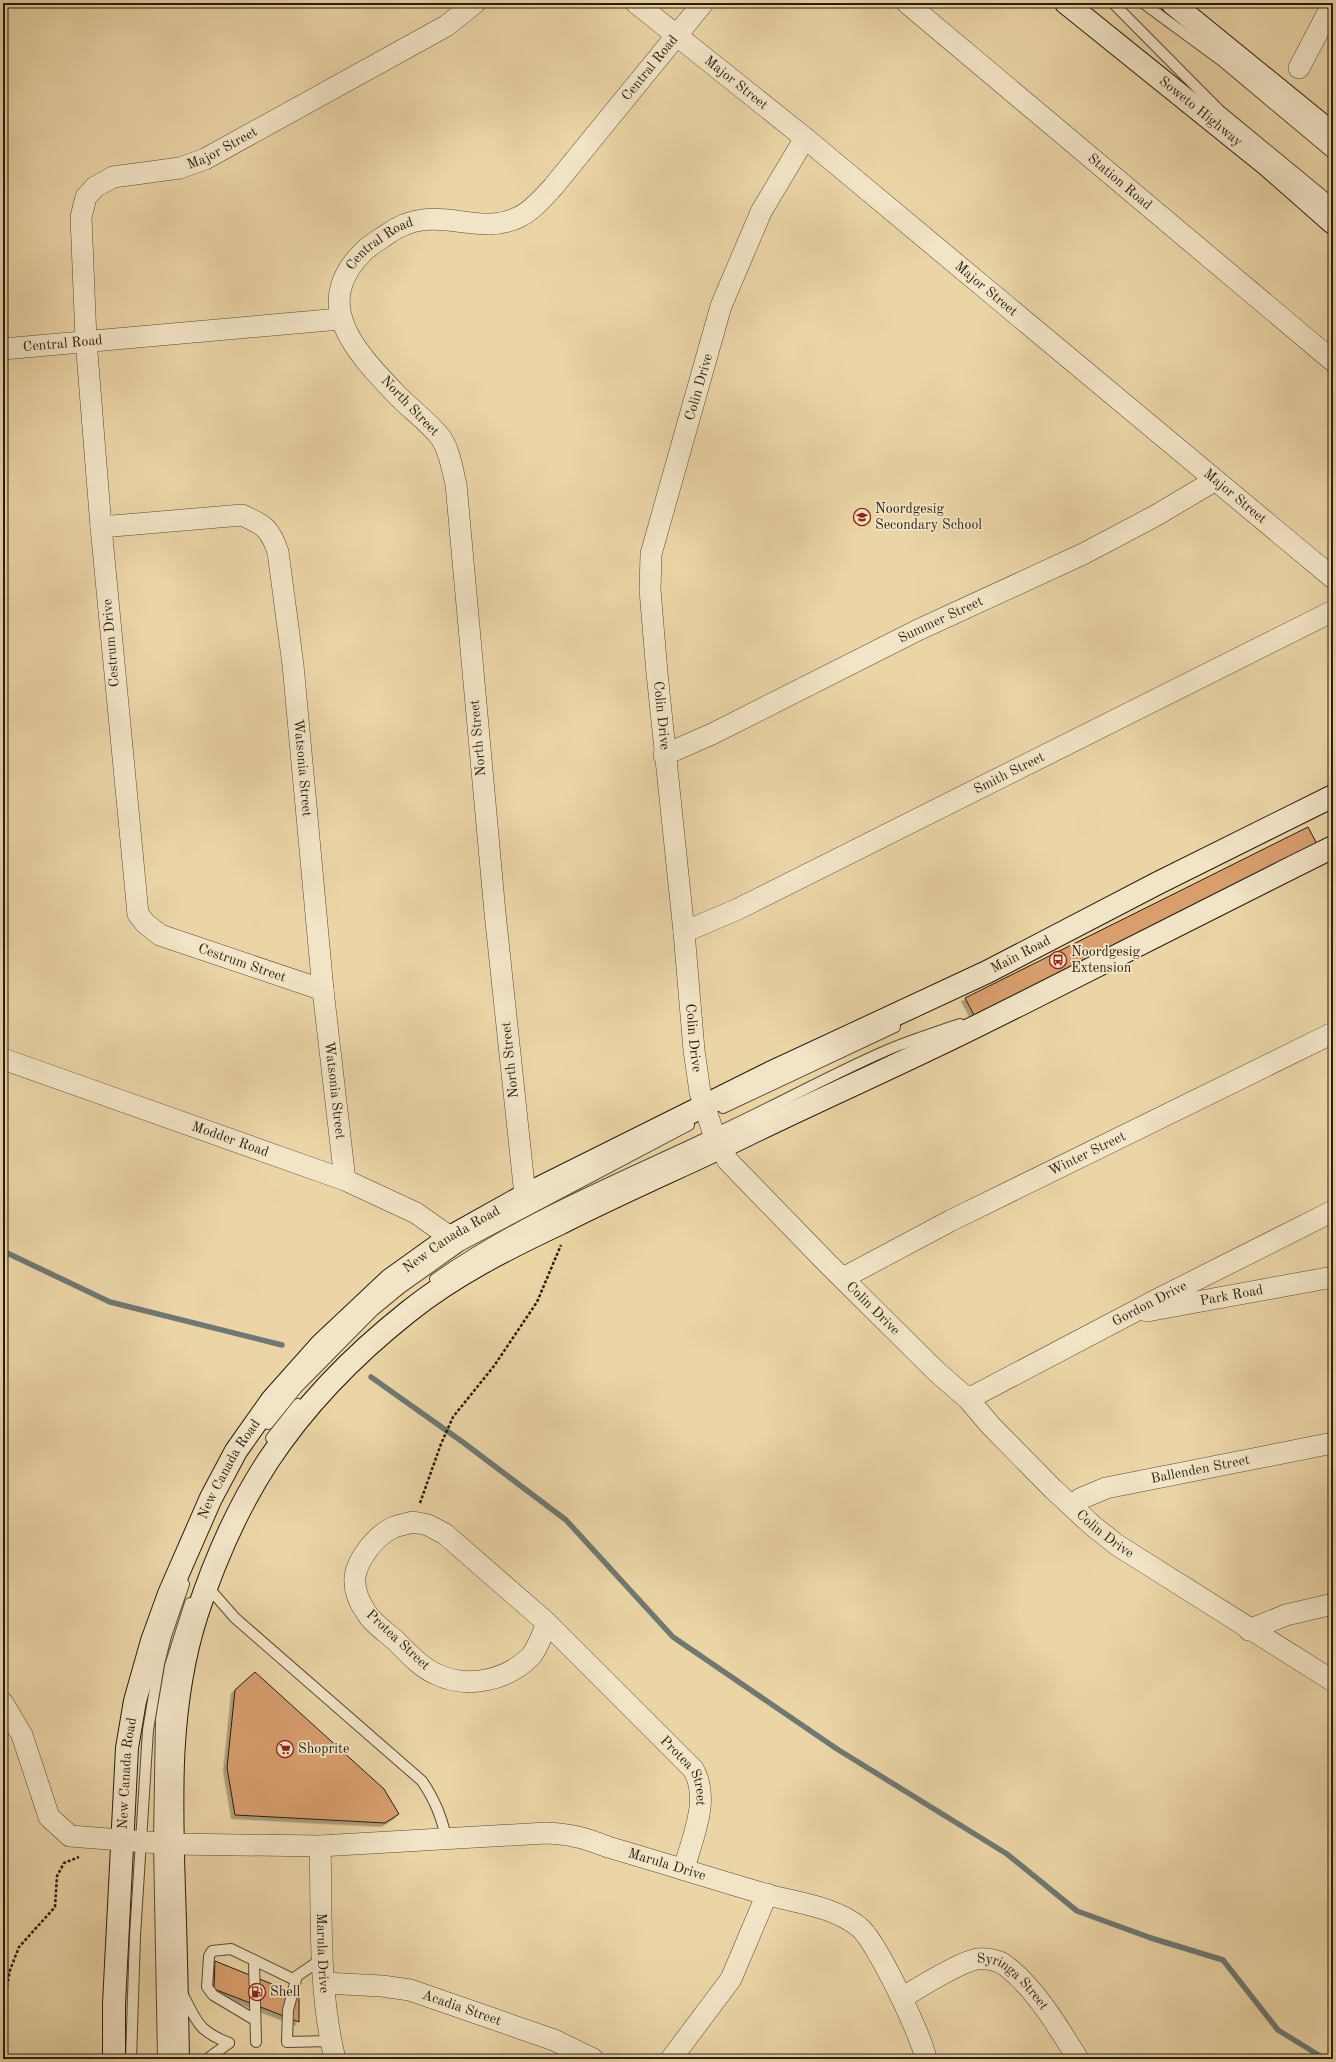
<svg xmlns="http://www.w3.org/2000/svg" width="1336" height="2062" font-family="'Old Standard TT',serif">
	<style>
		.lines { fill: none; stroke-linecap: round; stroke-linejoin: round }
		.stream { stroke: #6f7872; stroke-width: 5.5 }
		.building { fill: #d89e6e; stroke: #271d0f; filter: url(#shadow) }
		.service-casing { stroke: #584b35; stroke-width: 12 }
		.minor-casing { stroke: #584b35; stroke-width: 22 }
		.secondary-casing { stroke: #271d0f; stroke-width: 24 }
		.path { stroke: #271d0f; stroke-width: 2.5; stroke-dasharray: 3 2; stroke-linecap: butt }
		.service { stroke: #f2e4c6; stroke-width: 10 }
		.minor { stroke: #f2e4c6; stroke-width: 21 }
		.secondary { stroke: #f2e4c6; stroke-width: 22 }
		.labels { text-anchor: middle; dominant-baseline: central; stroke-width: 3.5; stroke-linejoin: round; paint-order: stroke }
		.street-label { font-size: 14px; fill: #271d0f; stroke: #f2e4c6 }
		.poi-label { font-size: 14px; fill: #271d0f; stroke: #f2e4c6; text-anchor: start }
	</style>
	<defs>
		<filter id="shadow"><feDropShadow dx="-3.5" dy="3.5" stdDeviation="0" flood-color="#0004"/></filter>
	</defs>
	<rect width="100%" height="100%" fill="#ebd5a7"/>
	<filter id="stains"><feTurbulence type="fractalNoise" baseFrequency=".005" numOctaves="4"/><feColorMatrix values="0 0 0 0 .2 0 0 0 0 .09 0 0 0 0 .02 0 0 0 .5 -.17"/></filter>
	<radialGradient id="worn" r=".72"><stop offset=".6" stop-color="#630" stop-opacity="0"/><stop offset="1" stop-color="#630" stop-opacity=".3"/></radialGradient>
	<g class="lines">
		<g class="stream">
			<polyline points="3,1251 110,1302 282,1345"/>
			<polyline points="371,1377 464,1443 566,1520 673,1637 837,1749 1007,1854 1077,1911 1151,1938 1223,1960 1278,2030 1325,2059"/>
		</g>
	</g>
	<g class="building">
		<polygon points="1308,827 1317,844 975,1017 965,998"/>
		<polygon points="255,1672 384,1789 399,1814 385,1823 235,1815 227,1768 235,1690"/>
		<polygon points="215,1961 299,1995 299,2022 214,1989"/>
	</g>
	<g class="lines">
		<g class="service-casing">
			<g id="service">
				<polyline points="1113,3 1219,110 1333,204"/>
				<polyline points="1143,3 1222,61 1333,154"/>
				<polyline points="723,1108 895,1027"/>
				<path d="M435 1279C521 1218 620 1179 714 1134 771 1108 826 1077 883 1052 907 1041 934 1033 960 1024"/>
				<polyline points="268,1424 297,1388 373,1311 401,1288 460,1246 689,1125"/>
				<polyline points="271,1438 298,1404"/>
				<path d="M207 1586 235 1618 422 1781C436 1802 441 1816 447 1840"/>
				<polyline points="322,1959 297,1976 288,2010 287,2042 331,2041"/>
				<polyline points="254,1960 256,2042"/>
				<path d="M182 1993C197 2022 198 2031 229 2043"/>
				<polyline points="255,2020 213,1995 207,1987 209,1956 212,1951 231,1949 295,1980"/>
				<polyline points="131,2059 135,1936 148,1730 159,1664 166,1636 184,1584"/>
				<polyline points="163,2059 159,1843 161,1719 170,1666 190,1603"/>
				<polyline points="207,2059 229,2043"/>
			</g>
		</g>
		<g class="minor-casing">
			<g id="minor">
				<path id="s1" d="M636 3 805 138 1333 578"/>
				<path id="s2" d="M907 3 1333 361"/>
				<polyline points="1299,68 1333,3"/>
				<path id="s3" d="M805 138 761 212 721 306 651 554 650 590 657 673 684 932 694 1050 700 1092 714 1135 728 1161 827 1263 937 1372 968 1399 991 1426 1053 1489 1093 1526 1117 1545 1333 1681"/>
				<path id="s4" d="M3 349 340 319"/>
				<path id="s5" d="M101 527 242 515C264 525 270 528 278 552L293 665 323 990 345 1180"/>
				<path id="s6" d="M664 755 712 734 918 630 1083 554 1155 516 1214 481"/>
				<path id="s7" d="M684 932 738 909 1333 611"/>
				<path id="s8" d="M323 990 160 935 145 923 138 914 101 527 86 340 81 217 86 197 95 187 113 177 180 168 205 159 446 26 475 3"/>
				<path id="s9" d="M3 1059 345 1180 416 1213 450 1237"/>
				<path id="s10" d="M525 1195 495 913 456 484C452 469 450 451 441 438 428 421 410 409 396 394 355 351 310 304 364 251 370 245 379 240 386 235 435 199 474 239 519 217 532 211 543 198 553 187L703 3"/>
				<path id="s11" d="M843 1278 950 1221 1333 1033"/>
				<path id="s12" d="M1147 1311 1333 1277"/>
				<path id="s13" d="M968 1399 1162 1297 1333 1211"/>
				<path id="s14" d="M1073 1507 1080 1499 1106 1488 1333 1443"/>
				<path d="M413 1522 428 1525 445 1534 547 1623C543 1633 538 1648 531 1656 507 1681 466 1689 436 1674 421 1668 407 1652 396 1641 386 1632 372 1623 366 1612 359 1602 354 1589 355 1577 357 1559 376 1536 392 1528 398 1525 407 1524 413 1522Z"/>
				<path id="s15" d="M547 1623 693 1769C711 1799 692 1838 684 1869"/>
				<polyline points="1249,1630 1286,1615 1333,1604"/>
				<path id="s16" d="M3 1703 22 1735 49 1817 70 1836 172 1844 320 1846 546 1833C571 1834 585 1838 608 1847 660 1862 713 1879 765 1894 796 1903 833 1906 859 1927 876 1940 922 2037 926 2059"/>
				<path id="s17" d="M320 1846C322 1916 318 1991 335 2059"/>
				<path id="s18" d="M324 1983 382 1986 410 1990 554 2040 593 2059"/>
				<path id="s19" d="M902 1998C918 1988 960 1962 977 1959 986 1958 999 1960 1006 1966 1035 1988 1059 2028 1078 2059"/>
				<polyline points="671,2059 731,1979 767,1894"/>
			</g>
		</g>
		<g class="secondary-casing">
			<g id="secondary">
				<path id="s20" d="M1066 3 1267 165 1333 223"/>
				<polyline points="1172,3 1333,134"/>
				<path id="s21" d="M114 2059V2004L127 1748 135 1701 152 1641 169 1594 211 1498 236 1451 272 1400 321 1345 390 1280 450 1237 525 1195 770 1073 987 972 1158 883 1333 796"/>
				<path d="M178 2059C177 2003 176 1947 174 1891 171 1797 168 1704 197 1614 214 1562 238 1507 268 1461 305 1405 355 1354 408 1312 454 1275 508 1248 561 1223 622 1192 685 1165 747 1135 825 1097 905 1062 983 1023 1100 965 1216 905 1333 847"/>
			</g>
		</g>
		<g class="path">
			<polyline points="420,1503 441,1444 453,1417 494,1366 537,1302 561,1245"/>
			<polyline points="3,2006 10,1970 19,1947 55,1907 57,1876 64,1863 79,1857"/>
		</g>
		<use href="#service" class="service"/>
		<use href="#minor" class="minor"/>
		<use href="#secondary" class="secondary"/>
	</g>
	<defs>
		<g id="school-ring" transform="scale(0.9)"><circle r="9.5" fill="#f2e4c6" stroke="#8f2418" stroke-width="1.5"/><path d="M0-5L7-2L0 1L-7-2ZM-4 1L0 2.5L4 1V4Q0 6-4 4Z" fill="#8f2418"/></g>
		<g id="bus-ring" transform="scale(0.9)"><circle r="9.5" fill="#f2e4c6" stroke="#8f2418" stroke-width="1.5"/><path d="M-5-6H5V4H4V6H2V4H-2V6H-4V4H-5ZM-3.5-4V0h7V-4ZM-3.5 1.2v1.5H-2V1.2ZM2 1.2v1.5H3.5V1.2Z" fill="#8f2418"/></g>
		<g id="supermarket-ring" transform="scale(0.9)"><circle r="9.5" fill="#f2e4c6" stroke="#8f2418" stroke-width="1.5"/><path d="M-6-5.5h2.5l.6 2H6L4.5 2H-2.5L-4.4-4H-6ZM-1.5 3.2a1.3 1.3 0 1 0 .1 0ZM3 3.2a1.3 1.3 0 1 0 .1 0Z" fill="#8f2418"/></g>
		<g id="fuel-ring" transform="scale(0.9)"><circle r="9.5" fill="#f2e4c6" stroke="#8f2418" stroke-width="1.5"/><path d="M-5.5-6h7V0h2V4h1.3V-2.5L3-4.5l.8-.8L6-3V5H2.5V1h-1V6h-7ZM-4.2-4.7v3.2H.2V-4.7Z" fill="#8f2418"/></g>
	</defs>
	<g fill-rule="evenodd">
		<use href="#school-ring" x="862" y="517"/>
		<use href="#bus-ring" x="1058" y="960"/>
		<use href="#supermarket-ring" x="285" y="1749"/>
		<use href="#fuel-ring" x="257" y="1992"/>
	</g>
	<g class="labels">
		<g class="street-label">
			<text stroke="none"><textPath href="#s10" startOffset="1359">Central Road</textPath></text>
			<text stroke="none"><textPath href="#s1" startOffset="128">Major Street</textPath></text>
			<text stroke="none"><textPath href="#s20" startOffset="173">Soweto Highway</textPath></text>
			<text stroke="none"><textPath href="#s8" startOffset="1071">Major Street</textPath></text>
			<text stroke="none"><textPath href="#s2" startOffset="278">Station Road</textPath></text>
			<text stroke="none"><textPath href="#s10" startOffset="1012">Central Road</textPath></text>
			<text stroke="none"><textPath href="#s1" startOffset="452">Major Street</textPath></text>
			<text stroke="none"><textPath href="#s4" startOffset="60">Central Road</textPath></text>
			<text transform="translate(699 387) rotate(-74)">Colin Drive</text>
			<text transform="translate(410 406) rotate(46)">North Street</text>
			<text stroke="none"><textPath href="#s1" startOffset="776">Major Street</textPath></text>
			<text stroke="none"><textPath href="#s6" startOffset="308">Summer Street</textPath></text>
			<text transform="translate(111 643) rotate(-95)">Cestrum Drive</text>
			<text stroke="none"><textPath href="#s3" startOffset="608">Colin Drive</textPath></text>
			<text transform="translate(478 738) rotate(-95)">North Street</text>
			<text stroke="none"><textPath href="#s5" startOffset="413">Watsonia Street</textPath></text>
			<text stroke="none"><textPath href="#s7" startOffset="362">Smith Street</textPath></text>
			<text stroke="none"><textPath href="#s21" startOffset="1571">Main Road</textPath></text>
			<text transform="translate(242 963) rotate(19)">Cestrum Street</text>
			<text stroke="none"><textPath href="#s3" startOffset="932">Colin Drive</textPath></text>
			<text transform="translate(510 1060) rotate(-96)">North Street</text>
			<text stroke="none"><textPath href="#s5" startOffset="737">Watsonia Street</textPath></text>
			<text stroke="none"><textPath href="#s9" startOffset="241">Modder Road</textPath></text>
			<text stroke="none"><textPath href="#s11" startOffset="274">Winter Street</textPath></text>
			<text stroke="none"><textPath href="#s21" startOffset="934">New Canada Road</textPath></text>
			<text stroke="none"><textPath href="#s12" startOffset="86">Park Road</textPath></text>
			<text stroke="none"><textPath href="#s13" startOffset="205">Gordon Drive</textPath></text>
			<text stroke="none"><textPath href="#s3" startOffset="1268">Colin Drive</textPath></text>
			<text stroke="none"><textPath href="#s14" startOffset="135">Ballenden Street</textPath></text>
			<text stroke="none"><textPath href="#s21" startOffset="610">New Canada Road</textPath></text>
			<text stroke="none"><textPath href="#s3" startOffset="1592">Colin Drive</textPath></text>
			<text transform="translate(398 1640) rotate(43)">Protea Street</text>
			<text stroke="none"><textPath href="#s21" startOffset="286">New Canada Road</textPath></text>
			<text stroke="none"><textPath href="#s15" startOffset="204">Protea Street</textPath></text>
			<text stroke="none"><textPath href="#s16" startOffset="754">Marula Drive</textPath></text>
			<text stroke="none"><textPath href="#s17" startOffset="107">Marula Drive</textPath></text>
			<text stroke="none"><textPath href="#s19" startOffset="129">Syringa Street</textPath></text>
			<text stroke="none"><textPath href="#s18" startOffset="141">Acadia Street</textPath></text>
		</g>
		<g class="poi-label">
			<text x="875" y="509">Noordgesig<tspan x="875" dy="16">Secondary School</tspan></text>
			<text x="1071" y="952">Noordgesig<tspan x="1071" dy="16">Extension</tspan></text>
			<text x="298" y="1749">Shoprite</text>
			<text x="270" y="1992">Shell</text>
		</g>
	</g>
	<rect width="1336" height="2062" fill="none" stroke="#ebd5a7" stroke-width="16"/>
	<rect x="4" y="4" width="1328" height="2054" fill="none" stroke="#271d0f" stroke-width="2"/>
	<rect x="8" y="8" width="1320" height="2046" fill="none" stroke="#271d0f"/>
	<rect width="100%" height="100%" filter="url(#stains)"/>
	<rect width="100%" height="100%" fill="url(#worn)"/>
</svg>
